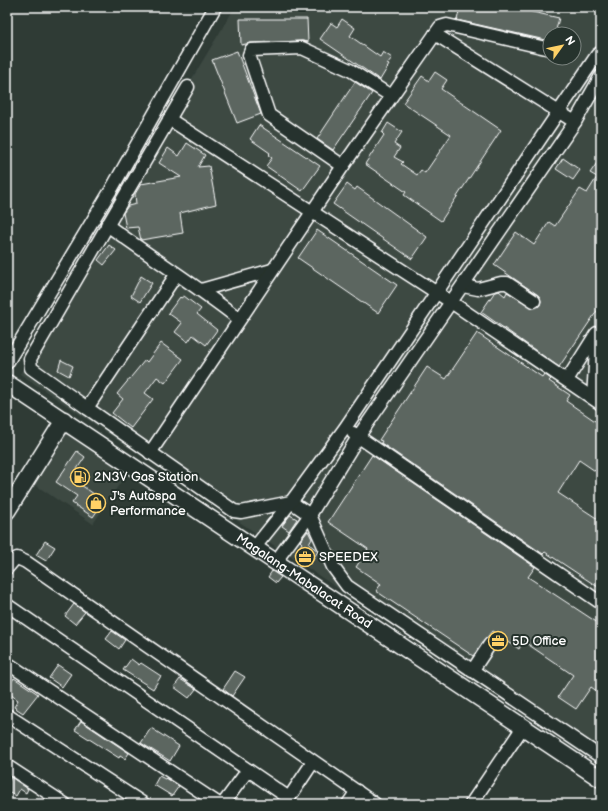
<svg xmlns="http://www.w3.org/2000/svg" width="608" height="811" font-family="'Balsamiq Sans',sans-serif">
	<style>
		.built { fill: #3c4842; fill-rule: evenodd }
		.building { fill: #5b6661; stroke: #fff }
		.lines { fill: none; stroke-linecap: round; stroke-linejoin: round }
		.minor-casing { stroke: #fff; stroke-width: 15 }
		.major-casing { stroke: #fff; stroke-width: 19 }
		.minor { stroke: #26332d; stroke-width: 12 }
		.major { stroke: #26332d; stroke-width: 16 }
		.labels { text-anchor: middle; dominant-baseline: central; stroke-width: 4; stroke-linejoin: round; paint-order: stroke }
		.poi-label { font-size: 13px; fill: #fff; stroke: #26332d; text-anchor: start }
		.street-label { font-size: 13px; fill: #fff; stroke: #26332d }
	</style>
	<rect width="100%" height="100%" fill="#2f3b35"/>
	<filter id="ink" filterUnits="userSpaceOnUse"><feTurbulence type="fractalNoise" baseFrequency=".025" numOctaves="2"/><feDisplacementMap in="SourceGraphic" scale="8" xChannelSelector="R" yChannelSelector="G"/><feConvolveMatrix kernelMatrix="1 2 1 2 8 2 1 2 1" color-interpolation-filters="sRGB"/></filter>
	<g filter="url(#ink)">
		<g class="built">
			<path d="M235 7H542L556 10 563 7H601V766L20 374 155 140ZM550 34H574V58H550Z"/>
			<polygon points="66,429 128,471 93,524 31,482"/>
		</g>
		<g class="building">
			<polygon points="460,7 511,7 559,18 555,34 550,34 550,41 457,20"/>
			<polygon points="240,19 307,19 308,42 302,41 251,43 241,45"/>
			<polygon points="342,19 355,28 350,36 380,57 383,52 392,58 387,64 389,65 380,80 320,39 331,23 337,27"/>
			<polygon points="237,51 261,114 237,123 212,60"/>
			<polygon points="435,72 447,80 441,89 501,130 441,221 404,195 406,192 365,164 384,135 382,133 388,123 402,132 394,144 400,148 394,157 403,162 401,164 417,175 421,170 425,173 451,135 403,103 422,76 429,81"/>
			<polygon points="355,82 372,93 333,150 317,139"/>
			<polygon points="259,125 320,166 302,191 266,166 272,158 268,155 270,153 250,139"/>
			<polygon points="187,143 205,155 198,167 209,166 216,204 180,213 183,233 141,240 138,227 126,228 123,213 128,206 136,204 135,194 141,184 181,177 159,163 168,148 179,156"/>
			<polygon points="601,157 601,305 559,367 481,312 494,293 499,291 505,296 507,292 533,308 540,305 541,301 538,295 494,265 516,232 534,245 549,222 555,226 580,189 587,193 597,177 590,173"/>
			<polygon points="563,158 580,170 573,180 556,169"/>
			<polygon points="347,184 355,190 357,187 427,237 412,259 333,204"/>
			<polygon points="317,230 397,285 378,313 298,258"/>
			<polygon points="109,245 116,250 104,265 98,260"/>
			<polygon points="141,276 152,283 140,302 131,296"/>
			<polygon points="184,296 201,309 197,314 217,330 206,345 193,335 188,342 175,332 182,323 168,313 180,297 181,298"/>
			<polygon points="477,333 542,377 544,374 551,379 549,381 570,395 566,401 601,425 601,475 579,460 558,493 601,521 601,589 545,552 543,554 381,443 382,441 379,440 427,367 446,379"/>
			<polygon points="161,343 183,359 165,383 157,377 145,393 153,399 131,428 112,413 123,399 117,394 145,360 147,362"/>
			<polygon points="61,360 73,366 69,376 58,370"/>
			<polygon points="77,451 85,457 71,478 104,501 93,517 72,503 77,496 56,482"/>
			<polygon points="372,455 535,567 528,577 601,625 601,694 591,687 576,709 558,697 573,675 523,641 519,649 492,631 473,656 376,591 381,584 356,567 368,549 328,522"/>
			<polygon points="290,515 297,519 289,531 282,526"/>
			<polygon points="308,531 312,539 309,544 318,551 310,564 295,554 302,543 300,541"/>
			<polygon points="45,541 55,547 46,561 36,555"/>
			<polygon points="272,571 281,577 276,583 268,577"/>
			<polygon points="74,604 85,612 75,624 65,616"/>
			<polygon points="112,631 125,640 119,649 106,639"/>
			<polygon points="131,659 139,665 141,663 161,676 153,689 123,670"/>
			<polygon points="58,665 71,674 62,687 49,678"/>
			<polygon points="235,671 245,677 232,696 223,689"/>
			<polygon points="14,678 38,694 23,713 14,707 18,700 7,692 7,688"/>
			<polygon points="180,679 196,689 189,698 174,687"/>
			<polygon points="81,721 129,753 125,759 120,756 119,758 75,730"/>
			<polygon points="151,728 179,746 170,761 141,743"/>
			<polygon points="159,776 165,779 166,778 179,786 172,796 154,785"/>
			<polygon points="11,777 28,789 26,793 20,789 16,796 7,790 7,784"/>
		</g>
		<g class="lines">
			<g class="minor-casing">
				<g id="minor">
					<polyline points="435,34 575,122"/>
					<polyline points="169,119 451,302 601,404"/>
					<polyline points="343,166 269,115 249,55 251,50 302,48 350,70 391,96"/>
					<path d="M107 225C151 257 197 286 239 319"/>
					<polyline points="176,275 87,408 31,368 30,359 188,87"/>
					<polyline points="463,286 478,289 501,283 507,283 534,301"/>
					<polyline points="201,290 272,270"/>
					<polyline points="7,363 111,190 215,7"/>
					<polyline points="567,380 596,334"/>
					<polyline points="593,398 597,333"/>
					<polyline points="87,408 234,511 241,512 291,502 310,515 333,567 347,586 601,757"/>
					<polyline points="353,433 601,603"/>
					<polyline points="150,453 343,166 440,27 447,25 550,49"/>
					<polyline points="255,547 291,502 345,428 597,55 601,52"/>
					<polyline points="276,561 310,515 358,437 575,122 601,76"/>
					<polyline points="7,568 13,561 17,558 26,562 375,804"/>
					<polyline points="7,605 289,798"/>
					<polyline points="7,663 219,804"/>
					<polyline points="472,671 490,644"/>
					<polyline points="7,715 144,804"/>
					<polyline points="7,766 65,804"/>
					<polyline points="223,804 248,770"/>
					<polyline points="285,804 313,762"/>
					<polyline points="348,804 357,791"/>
					<polyline points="471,804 523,727"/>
				</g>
			</g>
			<g class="major-casing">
				<g id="major">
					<path id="s1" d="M7 383 601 779"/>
					<polyline points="7,511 64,420"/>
				</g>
			</g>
			<use href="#minor" class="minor"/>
			<use href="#major" class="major"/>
		</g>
	</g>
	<defs>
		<g id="fuel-ring" transform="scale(1)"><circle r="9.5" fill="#26332d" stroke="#ffd166" stroke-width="1.5"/><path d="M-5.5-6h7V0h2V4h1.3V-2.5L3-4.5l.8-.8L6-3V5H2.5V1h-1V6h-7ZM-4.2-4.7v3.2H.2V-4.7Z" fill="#ffd166"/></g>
		<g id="shop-ring" transform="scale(1)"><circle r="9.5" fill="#26332d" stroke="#ffd166" stroke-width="1.5"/><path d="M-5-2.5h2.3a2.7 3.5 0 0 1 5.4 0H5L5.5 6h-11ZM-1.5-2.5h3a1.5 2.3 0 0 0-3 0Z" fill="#ffd166"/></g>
		<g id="office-ring" transform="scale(1)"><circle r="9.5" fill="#26332d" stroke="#ffd166" stroke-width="1.5"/><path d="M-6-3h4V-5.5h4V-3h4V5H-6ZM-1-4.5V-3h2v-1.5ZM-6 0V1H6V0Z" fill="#ffd166"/></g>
	</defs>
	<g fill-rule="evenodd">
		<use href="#fuel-ring" x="80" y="477"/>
		<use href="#shop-ring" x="96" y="503"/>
		<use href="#office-ring" x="305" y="557"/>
		<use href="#office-ring" x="498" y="641"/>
	</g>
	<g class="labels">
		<g class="poi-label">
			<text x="94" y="477">2N3V Gas Station</text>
			<text x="110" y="496">J's Autospa<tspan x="110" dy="15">Performance</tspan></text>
			<text x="319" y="557">SPEEDEX</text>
			<text x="512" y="641">5D Office</text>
		</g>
		<g class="street-label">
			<text stroke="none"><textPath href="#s1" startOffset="357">Magalang-Mabalacat Road</textPath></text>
		</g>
	</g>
	<rect width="608" height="811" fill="none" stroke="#26332d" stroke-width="24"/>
	<rect x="12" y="12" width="584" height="787" fill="none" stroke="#fff" stroke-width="1.5" filter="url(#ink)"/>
	<g transform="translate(562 46) rotate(57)"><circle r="19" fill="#26332d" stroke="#7d8581"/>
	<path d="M0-3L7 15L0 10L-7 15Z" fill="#ffd166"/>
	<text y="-6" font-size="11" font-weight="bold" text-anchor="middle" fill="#ffffff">N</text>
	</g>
</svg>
